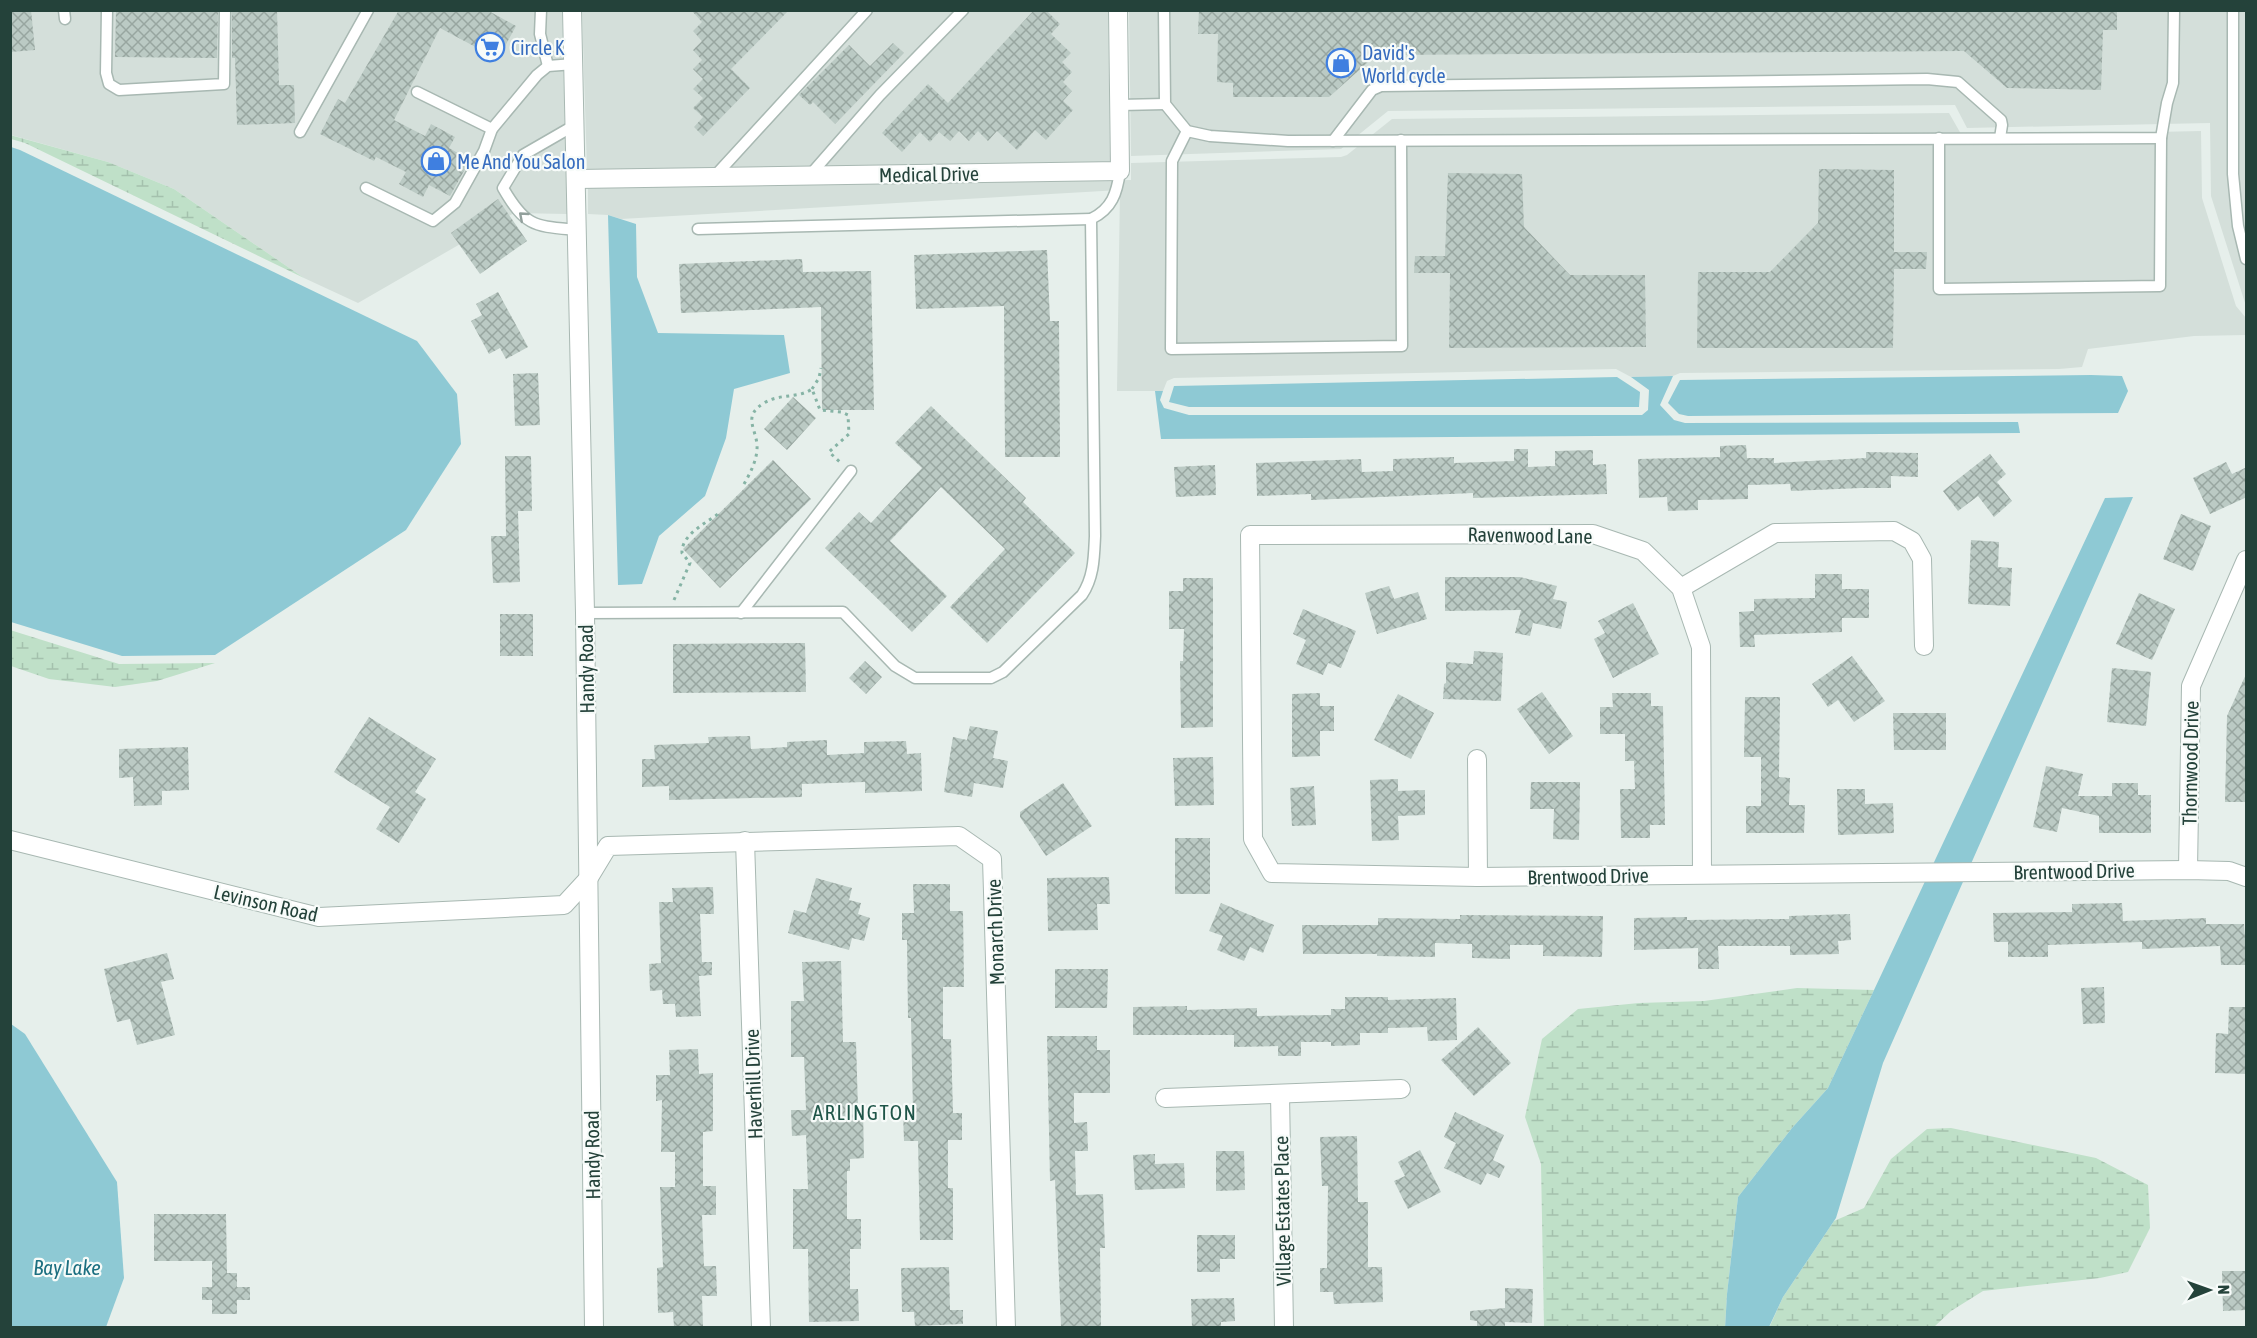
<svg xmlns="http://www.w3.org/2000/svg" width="2257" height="1338" font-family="'Asap Condensed',sans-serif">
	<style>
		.built { fill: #d4dfda }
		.wetland { fill: url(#wetland-marsh) }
		.water { fill: #8ec9d4 }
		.building { fill: url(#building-cross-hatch) }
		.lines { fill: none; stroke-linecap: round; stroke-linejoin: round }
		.service-casing { stroke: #a8b8b2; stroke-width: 13 }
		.minor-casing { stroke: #a8b8b2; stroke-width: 20 }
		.tertiary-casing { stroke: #a8b8b2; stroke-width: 20 }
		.path { stroke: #86b3a5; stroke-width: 3; stroke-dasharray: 3 4.5; stroke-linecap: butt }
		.service { stroke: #fff; stroke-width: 10 }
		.minor { stroke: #fff; stroke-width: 18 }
		.tertiary { stroke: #fff; stroke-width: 18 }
		.oneway { stroke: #92a09c }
		.labels { text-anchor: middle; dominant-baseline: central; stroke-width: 4.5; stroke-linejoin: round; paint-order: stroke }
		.shop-label { font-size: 20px; fill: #366cbe; stroke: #f7fbf9; text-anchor: start }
		.street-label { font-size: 20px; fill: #24423a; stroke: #f7fbf9 }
		.neighbourhood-label { font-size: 21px; letter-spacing: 1.5px; fill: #1f5548; stroke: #f7fbf9 }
		.water-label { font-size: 21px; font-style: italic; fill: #1c6f80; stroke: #f7fbf9 }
	</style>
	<defs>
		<pattern id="wetland-marsh" width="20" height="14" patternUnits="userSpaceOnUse" patternTransform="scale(1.5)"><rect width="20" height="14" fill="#bfe0c8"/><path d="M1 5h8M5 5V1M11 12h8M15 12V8" fill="none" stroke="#a4c1ad"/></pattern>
		<pattern id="building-cross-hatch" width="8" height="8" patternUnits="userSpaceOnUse" patternTransform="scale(1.5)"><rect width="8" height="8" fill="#bbcac4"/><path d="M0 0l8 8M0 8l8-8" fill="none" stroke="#98a6a0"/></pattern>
	</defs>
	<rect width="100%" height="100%" fill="#e6efeb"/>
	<g class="built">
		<polygon points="10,11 562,11 567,214 514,213 358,303 304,278 174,189 108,162 11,135"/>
		<polygon points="582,11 1108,11 1110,162 587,170"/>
		<polygon points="1129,11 2246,11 2246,306 2211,196 2210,123 1967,128 1955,105 1388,111 1341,149 1131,156"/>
		<polygon points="1949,113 1961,134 1968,136 2201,131 2202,198 2236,306 2246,318 2246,335 2194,336 2088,349 2082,367 2059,369 1680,373 1673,376 1631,377 1616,369 1174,378 1167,381 1163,391 1117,391 1120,190 621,219 608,215 588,214 588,188 1131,180 1131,163 1341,157 1347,155 1392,119"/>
	</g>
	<g class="wetland">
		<polygon points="10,135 108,162 174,189 304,278 25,143 11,139"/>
		<polygon points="10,630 119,664 215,663 157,681 115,687 49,679 11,666"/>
		<polygon points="1797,988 1874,990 1828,1088 1792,1128 1738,1197 1727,1294 1725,1327 1544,1327 1541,1164 1525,1117 1542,1039 1578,1009 1639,1003 1704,1001"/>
		<polygon points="1951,1128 2096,1158 2148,1185 2150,1228 2128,1272 2100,1278 1983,1291 1951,1311 1934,1327 1769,1328 1783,1297 1834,1221 1864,1208 1891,1159 1927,1129"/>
	</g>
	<g class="water">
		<polygon points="11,147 20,150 417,341 457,394 461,444 406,530 215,655 122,656 11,622"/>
		<polygon points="608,215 636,224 637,277 658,333 784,335 790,373 734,389 726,438 705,496 659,536 642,584 618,585"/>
		<polygon points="2091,375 2122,376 2128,391 2118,413 1688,416 1679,414 1668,403 1680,380"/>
		<polygon points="1673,376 1660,405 1674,420 1685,423 2018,422 2020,433 1161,439 1155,391 1163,391 1160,400 1164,408 1189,415 1642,415 1648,410 1649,390 1631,377"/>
		<polygon points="1617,377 1640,392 1639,407 1189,407 1169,402 1174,386"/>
		<polygon points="2133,497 1883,1063 1836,1218 1783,1297 1769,1327 1725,1328 1727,1294 1738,1197 1792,1128 1828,1088 2105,498"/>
		<polygon points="11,1024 25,1034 117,1182 124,1278 106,1327 11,1327"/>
	</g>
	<g class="building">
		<polygon points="10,10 31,10 35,50 10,52"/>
		<polygon points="116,10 218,10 217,58 115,57"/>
		<polygon points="232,10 277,10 279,85 294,85 295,123 237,125 235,58 232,58"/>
		<polygon points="399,10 487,10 516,26 498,59 440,28 394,120 425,136 431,124 455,137 449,148 470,160 450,196 429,185 423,197 399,184 406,172 376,157 374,161 320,134 338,99 345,103"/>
		<polygon points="691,10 789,10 731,69 750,88 703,136 694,127 703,117 693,108 703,98 693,89 703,79 693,69 702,60 693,50 702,41 693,31 702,22"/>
		<polygon points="1034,10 1046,10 1060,24 1051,34 1071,53 1062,62 1072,72 1063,82 1072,91 1063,101 1073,110 1046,140 1035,130 1017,150 997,131 988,141 978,131 969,141 959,131 950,141 939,132 930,142 920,132 902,152 882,133 928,84 948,103"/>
		<polygon points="1199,10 2117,10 2117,30 2103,30 2101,90 2007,88 1964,51 1389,55 1375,56 1329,97 1233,97 1233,83 1217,82 1218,34 1198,34"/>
		<polygon points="893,43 904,53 835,124 813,102 810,105 799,95 849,45 870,66"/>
		<polygon points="1819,169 1894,170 1894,252 1927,252 1926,269 1894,269 1893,348 1697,348 1698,272 1770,272 1818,223"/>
		<polygon points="1448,173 1522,174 1524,227 1570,275 1645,275 1646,347 1449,348 1450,273 1414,273 1415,256 1445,256"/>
		<polygon points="498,199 527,241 480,274 451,233"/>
		<polygon points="1047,250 1050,321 1059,321 1060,457 1005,457 1004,306 916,309 914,255"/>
		<polygon points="802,259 803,272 871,271 874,410 822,410 821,307 681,313 679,264"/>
		<polygon points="498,292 528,347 506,359 500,348 489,354 471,321 482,315 476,304"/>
		<polygon points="538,373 540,425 515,426 513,374"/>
		<polygon points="793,397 816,418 787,450 764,429"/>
		<polygon points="931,406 1026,498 1023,502 1075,553 987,643 950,607 1005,549 941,487 890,541 947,596 912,632 825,548 859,512 871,523 922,468 895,443"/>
		<polygon points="1746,445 1747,458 1774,458 1774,463 1866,458 1866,452 1918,453 1918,477 1891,476 1891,488 1861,488 1791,491 1790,484 1748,485 1748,499 1698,500 1698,510 1668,511 1667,497 1639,498 1638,459 1720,457 1720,446"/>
		<polygon points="1514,449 1528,449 1528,467 1555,466 1555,451 1593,450 1593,465 1606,464 1607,494 1473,498 1473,493 1311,500 1311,494 1257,496 1256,463 1361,459 1362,472 1393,471 1393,459 1454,457 1454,463 1514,461"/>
		<polygon points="1990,454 2006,474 1997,482 2012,501 1994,517 1978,496 1958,511 1943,491"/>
		<polygon points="505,456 531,456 532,511 518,511 520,582 493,583 491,536 506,536"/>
		<polygon points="773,460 811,499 720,588 683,549"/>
		<polygon points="2226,462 2232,474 2247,467 2247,497 2210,514 2193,478"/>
		<polygon points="1215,465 1216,495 1176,497 1174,467"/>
		<polygon points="2181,514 2211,526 2193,571 2163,559"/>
		<polygon points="1971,540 1999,542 1998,567 2012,568 2010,606 1968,604"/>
		<polygon points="1815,574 1842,574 1842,589 1869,589 1869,618 1842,618 1842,632 1754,635 1755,647 1740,647 1739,612 1754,611 1754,599 1815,598"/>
		<polygon points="1445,577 1520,577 1557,586 1553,599 1567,602 1561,629 1533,623 1530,636 1515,633 1521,610 1445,611"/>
		<polygon points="1183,578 1213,578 1213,727 1181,728 1180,661 1183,661 1184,629 1169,629 1169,591 1183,591"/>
		<polygon points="1389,586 1394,599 1418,592 1427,619 1377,634 1365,593"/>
		<polygon points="2139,593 2175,609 2152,660 2116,644"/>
		<polygon points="1633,603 1659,654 1613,678 1594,639 1605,633 1598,621"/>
		<polygon points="1303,609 1356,631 1341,668 1328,663 1323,675 1296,664 1306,640 1293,634"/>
		<rect x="500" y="614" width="33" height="42"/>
		<polygon points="805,643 806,692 673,693 673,644"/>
		<polygon points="1474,651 1503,653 1501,701 1443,699 1444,684 1446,683 1446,662 1473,664"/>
		<polygon points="1852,656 1885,701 1854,722 1838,700 1828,707 1812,684"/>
		<polygon points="865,661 882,677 866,694 849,678"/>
		<polygon points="2112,668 2151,672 2146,726 2107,722"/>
		<polygon points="2247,672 2247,802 2225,802 2227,716"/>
		<polygon points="1542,692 1573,736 1549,754 1517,709"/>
		<polygon points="1320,693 1320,706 1334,706 1334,731 1320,731 1320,756 1292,757 1292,694"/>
		<polygon points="1612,693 1651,693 1651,706 1663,706 1665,825 1650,825 1650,838 1621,838 1620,789 1635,789 1634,761 1625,761 1625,734 1600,734 1600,707 1613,707"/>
		<polygon points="1398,694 1434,713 1411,759 1374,740"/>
		<polygon points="1745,697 1780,697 1779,777 1790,778 1789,805 1805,805 1804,833 1746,833 1746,806 1761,806 1761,757 1744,757"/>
		<polygon points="1893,713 1946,713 1946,750 1894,750"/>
		<polygon points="369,717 436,759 415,792 426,799 399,843 376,829 390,807 334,772"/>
		<polygon points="970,726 998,731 993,758 1008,761 1003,788 974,783 972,797 944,792 953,737 967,740"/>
		<polygon points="750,736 751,749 787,747 787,742 827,740 827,755 864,753 864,742 906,741 907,754 921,753 922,791 865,793 865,782 802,784 802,797 669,800 669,786 642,787 642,759 655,759 654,745 709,743 708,737"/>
		<polygon points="188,747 189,790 162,791 162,805 134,806 133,777 119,778 119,749"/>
		<polygon points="1213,757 1214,805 1175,806 1173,758"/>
		<polygon points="2046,766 2083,774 2078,796 2112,796 2112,783 2138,783 2138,795 2151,795 2151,833 2099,833 2099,816 2062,808 2057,832 2033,827"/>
		<polygon points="1398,779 1398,791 1425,790 1425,815 1398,816 1399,840 1372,841 1370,780"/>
		<polygon points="1531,782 1580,782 1579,840 1553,839 1554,809 1530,809"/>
		<polygon points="1063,783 1092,826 1046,856 1020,817 1020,812"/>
		<polygon points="1314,786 1316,825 1292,826 1290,788"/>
		<polygon points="1837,789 1865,789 1865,804 1893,803 1894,833 1838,835"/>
		<rect x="1175" y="838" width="35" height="56"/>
		<polygon points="1109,877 1110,904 1097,904 1098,930 1048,931 1047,878"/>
		<polygon points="816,878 852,888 849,900 861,903 858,914 870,918 864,941 852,938 849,950 788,933 794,910 806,913"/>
		<polygon points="913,884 950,884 950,911 963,911 964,987 943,987 943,1039 951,1039 953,1113 962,1113 962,1140 948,1140 948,1188 953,1188 953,1240 920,1240 918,1141 904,1141 903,1113 913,1113 911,1018 908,1018 907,940 902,940 902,913 914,913"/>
		<polygon points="713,887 714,914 700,914 702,962 712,962 712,975 699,976 701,1016 676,1017 675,1004 663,1004 662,990 650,991 649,964 661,963 659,902 673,902 672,888"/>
		<polygon points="1221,903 1274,925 1263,953 1250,947 1244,961 1217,950 1223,936 1209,931"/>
		<polygon points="2122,903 2123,921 2206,918 2206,924 2244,924 2247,965 2221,965 2220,946 2142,949 2142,942 2048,945 2048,957 2008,957 2008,942 1994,942 1993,913 2072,912 2072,904"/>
		<polygon points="1850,914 1851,940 1838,941 1839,954 1790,955 1790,946 1718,946 1719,969 1698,969 1698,948 1634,950 1634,918 1687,917 1687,920 1789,919 1789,916"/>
		<polygon points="1460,915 1603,916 1602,957 1543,956 1543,945 1510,945 1510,959 1472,958 1472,944 1435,943 1435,957 1377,956 1377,954 1303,954 1302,925 1378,925 1378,918 1460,919"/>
		<polygon points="167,953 174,979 161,982 175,1035 137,1045 130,1019 117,1022 104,969"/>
		<polygon points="841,961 843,1042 856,1042 858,1108 863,1108 864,1158 850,1159 850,1171 847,1171 847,1219 861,1219 861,1249 850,1249 850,1289 858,1289 859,1321 809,1322 808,1249 793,1249 793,1189 808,1189 806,1135 792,1136 791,1110 806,1110 804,1057 791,1057 791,1001 804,1001 802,962"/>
		<polygon points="1055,969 1108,969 1107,1008 1055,1008"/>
		<polygon points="2104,987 2105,1023 2083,1024 2081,988"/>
		<polygon points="1345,997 1388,997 1388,1000 1456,998 1457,1040 1428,1041 1427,1027 1388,1028 1388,1033 1360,1033 1360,1045 1331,1046 1331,1042 1301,1042 1301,1056 1278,1056 1278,1046 1234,1047 1234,1035 1133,1035 1133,1007 1187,1006 1187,1010 1257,1008 1257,1016 1331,1015 1331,1009 1345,1009"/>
		<polygon points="2229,1007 2247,1007 2247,1074 2215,1073 2216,1033 2228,1034"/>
		<polygon points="1478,1027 1511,1063 1474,1096 1441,1060"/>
		<polygon points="1047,1036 1097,1036 1097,1050 1110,1050 1110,1093 1074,1093 1074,1123 1087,1122 1088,1151 1075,1151 1076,1195 1103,1194 1105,1248 1100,1248 1101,1326 1061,1326 1055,1180 1050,1181"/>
		<polygon points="698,1049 699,1074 713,1073 713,1131 703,1132 703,1186 716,1186 716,1215 702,1215 704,1266 716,1266 717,1296 702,1296 703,1326 674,1327 673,1312 658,1313 657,1268 663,1267 660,1187 675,1187 675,1152 661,1152 662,1100 656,1101 656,1075 670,1075 669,1050"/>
		<polygon points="1455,1112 1504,1135 1493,1160 1505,1166 1499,1178 1487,1173 1481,1185 1444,1168 1456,1143 1444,1137"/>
		<polygon points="1357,1136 1358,1202 1368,1202 1368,1267 1382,1267 1383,1302 1334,1304 1333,1292 1320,1292 1320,1268 1327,1268 1328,1186 1322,1186 1320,1137"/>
		<polygon points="1420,1150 1441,1192 1408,1209 1394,1181 1405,1176 1398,1162"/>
		<polygon points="1216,1151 1244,1151 1245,1190 1216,1191"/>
		<polygon points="1155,1154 1155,1164 1184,1163 1185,1188 1135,1190 1133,1155"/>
		<polygon points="154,1214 226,1214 227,1273 237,1273 237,1287 250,1287 250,1300 237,1300 237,1314 212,1314 212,1300 202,1300 202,1287 212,1287 212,1261 154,1261"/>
		<polygon points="1197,1235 1235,1235 1235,1259 1220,1259 1220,1272 1197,1272"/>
		<polygon points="949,1267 950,1310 963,1310 963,1324 915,1326 914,1312 902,1312 901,1268"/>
		<polygon points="2222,1271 2247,1271 2247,1310 2223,1311"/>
		<polygon points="1505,1288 1533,1289 1532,1323 1505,1322 1505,1328 1477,1328 1477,1321 1470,1320 1470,1311 1505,1308"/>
		<polygon points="1234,1298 1235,1321 1221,1322 1221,1328 1192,1328 1191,1299"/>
	</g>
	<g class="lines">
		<g class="service-casing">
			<g id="service">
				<polyline points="64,10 65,19"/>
				<polyline points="107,10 106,73 109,84 119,90 224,84 225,10"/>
				<polyline points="541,10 540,34 548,66"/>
				<polyline points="1164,10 1165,104 1187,131 1210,136 1288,141 2161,138 2167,103 2173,83 2174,10"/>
				<polyline points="2233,10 2233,174 2238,226 2246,259"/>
				<polyline points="417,92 492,129"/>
				<polyline points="1120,105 1165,104"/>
				<path d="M575 125 523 155 503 188C526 228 535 226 578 230"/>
				<polyline points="1187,131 1172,161 1171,349 1402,346 1401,140"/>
				<polyline points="300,132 368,10"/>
				<polyline points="1939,138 1939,289 2160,286 2161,138"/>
				<polyline points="1333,141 1372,90 1381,86 1927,79 1958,82 2001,120 2002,125 2000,138"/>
				<polyline points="810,175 880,95 963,10"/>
				<polyline points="714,177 867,10"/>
				<polyline points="366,188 433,221 455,203 484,151 492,129 537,75 548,66 574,64"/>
				<polyline points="698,229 1091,219"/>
				<path d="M585 613 843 612 895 666 915 678H991L1003 672 1082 595C1094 577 1094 557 1095 536L1091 219C1112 209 1117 193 1120 171"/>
				<polyline points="741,613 851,471"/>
			</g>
		</g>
		<g class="minor-casing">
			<g id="minor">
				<polyline points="577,179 1120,171 1118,10"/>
				<polyline points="1681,588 1775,533 1894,531 1912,541 1922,559 1924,646"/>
				<polyline points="1477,759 1478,877"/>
				<polyline points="10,840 319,917 564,905 588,879 608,846 959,836 992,859 1006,1328"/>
				<polyline points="745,841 761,1328"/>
				<polyline points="2188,870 2191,686 2246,560"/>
				<polyline points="1702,875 1701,647 1681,588 1643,551 1593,534 1250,535 1253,839 1272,873 1478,877 2188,870 2229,871 2246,877"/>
				<polyline points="1280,1094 1284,1328"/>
				<polyline points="1165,1098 1401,1089"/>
			</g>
		</g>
		<g class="tertiary-casing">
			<polyline id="tertiary" points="572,10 585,613 594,1328"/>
		</g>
		<g class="path">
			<polyline points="812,389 819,378 821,368"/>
			<path d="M744 484C751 472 758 458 757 444 755 427 743 416 764 403 780 393 797 399 812 389L820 410 841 412 848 415 849 434 829 452 840 462"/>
			<path d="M674 600 690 563 682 553C681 535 706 523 718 514"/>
		</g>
		<use href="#service" class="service"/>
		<use href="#minor" class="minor"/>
		<use href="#tertiary" class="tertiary"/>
	</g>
	<defs><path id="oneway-chevron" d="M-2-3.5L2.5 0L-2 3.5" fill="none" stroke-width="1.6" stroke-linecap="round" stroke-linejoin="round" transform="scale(1.5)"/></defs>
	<use class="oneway" href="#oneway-chevron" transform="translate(523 216) rotate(-139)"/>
	<defs>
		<g id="supermarket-ring" transform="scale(1.5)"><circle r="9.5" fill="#f7fbf9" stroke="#3f7fe0" stroke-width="1.5"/><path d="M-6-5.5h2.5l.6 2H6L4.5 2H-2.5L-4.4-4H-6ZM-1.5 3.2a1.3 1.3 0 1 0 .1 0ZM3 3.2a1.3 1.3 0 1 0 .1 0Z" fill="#3f7fe0"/></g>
		<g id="shop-ring" transform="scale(1.5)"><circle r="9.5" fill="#f7fbf9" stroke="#3f7fe0" stroke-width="1.5"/><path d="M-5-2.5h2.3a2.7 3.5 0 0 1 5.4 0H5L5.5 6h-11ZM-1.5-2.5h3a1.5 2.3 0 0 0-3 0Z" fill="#3f7fe0"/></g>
	</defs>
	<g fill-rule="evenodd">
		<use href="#supermarket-ring" x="490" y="47"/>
		<use href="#shop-ring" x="1341" y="63"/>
		<use href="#shop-ring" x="436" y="161"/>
	</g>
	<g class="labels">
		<g class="shop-label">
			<text x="511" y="47">Circle K</text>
			<text x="1362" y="52">David's<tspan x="1362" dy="23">World cycle</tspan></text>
			<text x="457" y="161">Me And You Salon</text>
		</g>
		<g class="street-label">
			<text transform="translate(929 174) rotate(-1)">Medical Drive</text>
			<text transform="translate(1530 535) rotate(1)">Ravenwood Lane</text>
			<text transform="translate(586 669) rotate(-91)">Handy Road</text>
			<text transform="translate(2190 763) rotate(-89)">Thornwood Drive</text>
			<text transform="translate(2074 871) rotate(-1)">Brentwood Drive</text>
			<text transform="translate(1588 876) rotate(-1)">Brentwood Drive</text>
			<text transform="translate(266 903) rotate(13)">Levinson Road</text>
			<text transform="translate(995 932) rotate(-92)">Monarch Drive</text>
			<text transform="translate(753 1084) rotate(-92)">Haverhill Drive</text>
			<text transform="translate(592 1155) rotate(-91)">Handy Road</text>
			<text transform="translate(1282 1211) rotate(-91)">Village Estates Place</text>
		</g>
		<g class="neighbourhood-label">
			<text x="865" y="1112">ARLINGTON</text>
		</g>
		<g class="water-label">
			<text x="67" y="1267">Bay Lake</text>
		</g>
	</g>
	<rect width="2257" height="1338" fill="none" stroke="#24423a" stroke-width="24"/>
	<g transform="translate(2209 1290) rotate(89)" stroke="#f7fbf9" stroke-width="4.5" paint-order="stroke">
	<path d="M0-4.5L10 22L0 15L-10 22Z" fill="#24423a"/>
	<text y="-9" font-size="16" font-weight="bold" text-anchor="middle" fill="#24423a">N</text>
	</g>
</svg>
